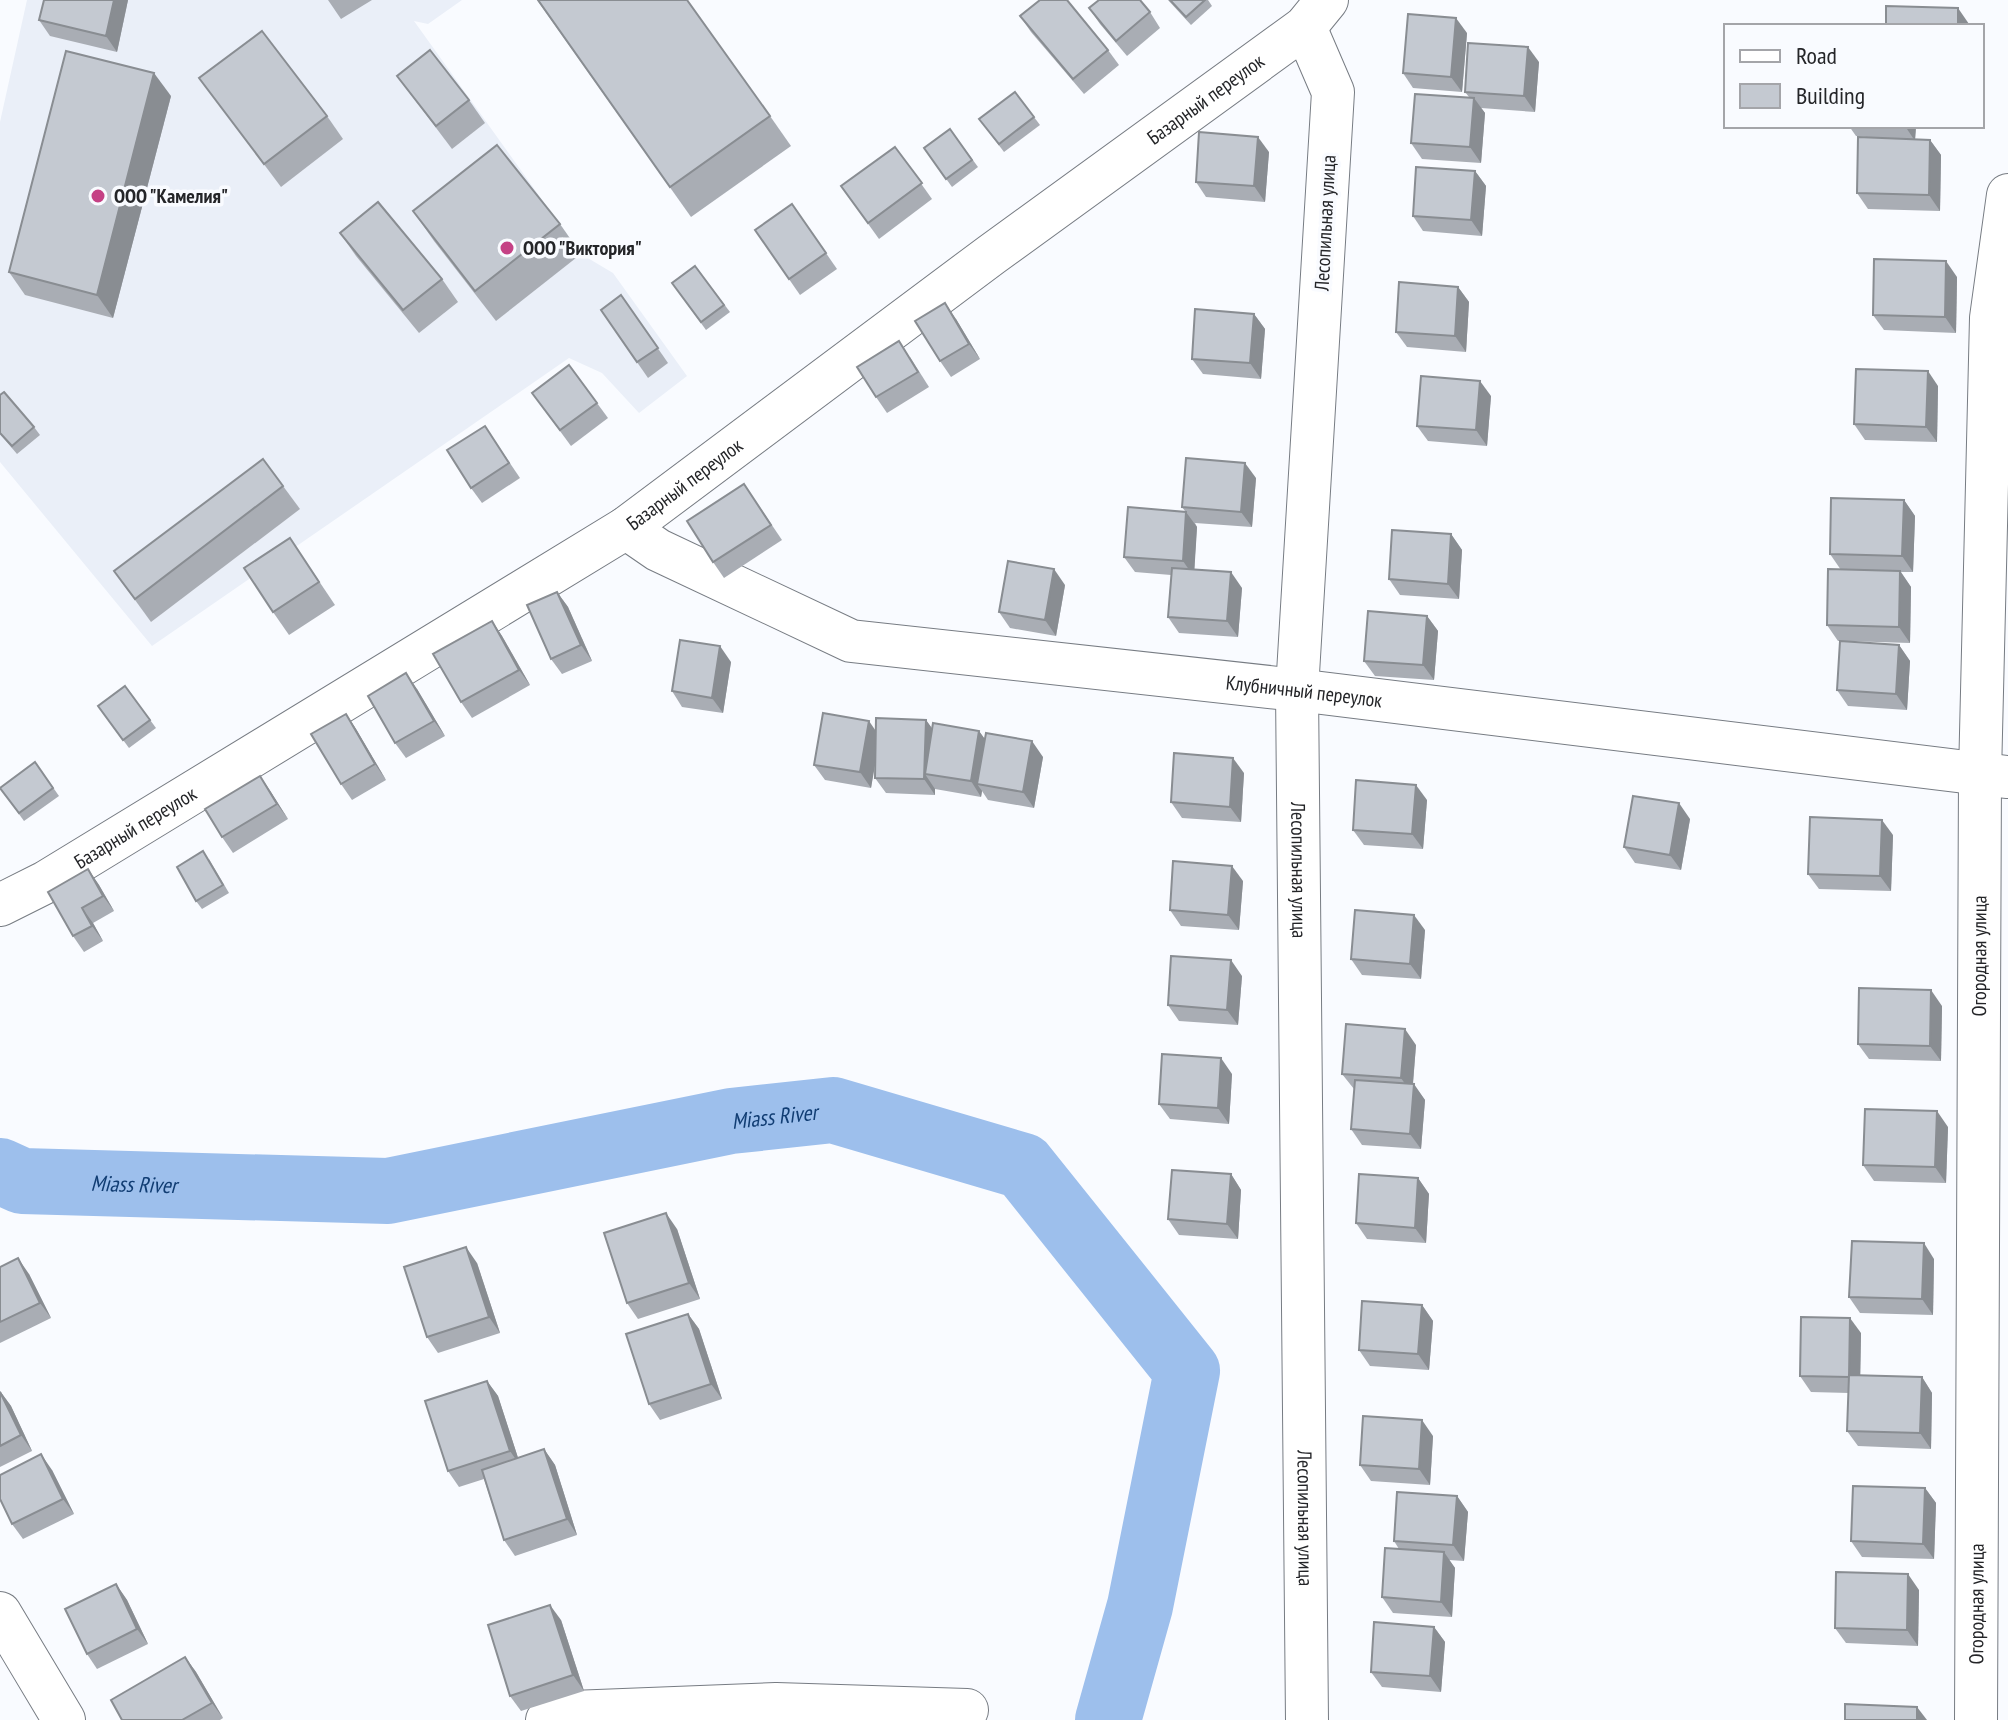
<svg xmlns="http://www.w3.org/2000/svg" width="2008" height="1720" font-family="'PT Sans Narrow',sans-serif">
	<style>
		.built { fill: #eaeff8 }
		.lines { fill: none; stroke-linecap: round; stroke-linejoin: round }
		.river { stroke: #9dbfec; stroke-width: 66 }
		.minor-casing { stroke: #777c83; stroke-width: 44 }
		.minor { stroke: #fff; stroke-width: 42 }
		.wall { fill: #a9adb4 }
		.shaded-wall { fill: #898d92 }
		.building { fill: #c4c9d1; stroke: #898d92; stroke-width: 2 }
		.poi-dot { fill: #c54185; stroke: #f9fbff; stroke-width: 3 }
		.labels { text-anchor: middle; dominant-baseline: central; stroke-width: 7; stroke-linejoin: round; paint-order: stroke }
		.street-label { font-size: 20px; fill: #242528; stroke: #f9fbff }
		.poi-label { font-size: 20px; font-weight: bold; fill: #242528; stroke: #f9fbff; text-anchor: start }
		.water-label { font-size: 22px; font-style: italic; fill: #113d73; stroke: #f9fbff }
	</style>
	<rect width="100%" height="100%" fill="#f9fbff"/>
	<polygon class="built" points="27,0 462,0 428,24 414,21 581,254 613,273 687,376 639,413 602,373 569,358 152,646 0,462 0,122"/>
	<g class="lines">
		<path class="river" id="s1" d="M0 1171 22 1181 388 1191 731 1121 833 1110 1023 1166 1187 1371 1140 1606 1108 1720"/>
		<g class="minor-casing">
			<g id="minor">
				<path id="s2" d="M1305 27 1333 92 1297 690 1307 1720"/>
				<path id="s3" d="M626 528 658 550 851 641 1297 690 2006 777"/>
				<path id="s4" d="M0 905 46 882 626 528 991 255 1305 27 1327 0"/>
				<polyline points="0,1613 64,1720"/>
				<polyline points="547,1720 572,1712 776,1704 967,1710"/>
				<path id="s5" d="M1976 1720 1980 775 1991 318 2008 195"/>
			</g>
		</g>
		<use href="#minor" class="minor"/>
	</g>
	<g class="wall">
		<polygon points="128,0 117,52 50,36 39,20"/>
		<polygon points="328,0 372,0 341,19"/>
		<polygon points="537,0 770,116 791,146 691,217"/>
		<polygon points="1168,0 1208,0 1212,6 1191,25"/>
		<polygon points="1089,8 1150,12 1160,28 1127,56 1100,24"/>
		<polygon points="1020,16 1108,50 1119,65 1084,94 1031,32"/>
		<polygon points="1467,33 1462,92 1413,88 1403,73"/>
		<polygon points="1539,62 1535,112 1481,108 1485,113 1481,163 1422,159 1411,143 1469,97 1465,92"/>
		<polygon points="397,76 469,100 485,123 452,149"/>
		<polygon points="199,78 327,116 343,139 281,187"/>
		<polygon points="1015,92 1040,125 1004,152 979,119"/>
		<polygon points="171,96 113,318 25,295 9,272"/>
		<polygon points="1849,126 1916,126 1915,139 1930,140 1941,155 1940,211 1868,209 1857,193 1877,138 1856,136"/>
		<polygon points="950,129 978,167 952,187 924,148"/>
		<polygon points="895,147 932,199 879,239 841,186"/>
		<polygon points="1269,152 1265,202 1206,197 1196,182"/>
		<polygon points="1475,171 1486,186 1482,236 1423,231 1413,216"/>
		<polygon points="792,204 837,269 800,295 755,230"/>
		<polygon points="413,211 560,224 581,254 496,321 434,241"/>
		<polygon points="340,233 442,279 458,302 419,333 356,256"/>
		<polygon points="695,266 730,312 706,330 672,283"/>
		<polygon points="1957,277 1956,333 1884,330 1873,315"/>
		<polygon points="1458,287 1469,302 1466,352 1407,347 1396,332"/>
		<polygon points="621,295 668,363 648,378 601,310"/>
		<polygon points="1254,314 1265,329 1261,379 1203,374 1192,359"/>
		<polygon points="956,319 980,359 951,377 940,361"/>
		<polygon points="910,357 929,387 887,413 876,397"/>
		<polygon points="569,365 608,418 571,446 532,393"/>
		<polygon points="1938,386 1937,442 1865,440 1854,424"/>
		<polygon points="0,395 34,427 40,435 17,454 0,434"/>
		<polygon points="1491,396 1487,446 1428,441 1417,426"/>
		<polygon points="485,426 520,478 482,503 471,488"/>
		<polygon points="1256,478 1252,527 1195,523 1197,527 1194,569 1242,588 1238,637 1179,633 1168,617 1171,575 1135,572 1124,557 1185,511 1182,507"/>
		<polygon points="744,484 782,540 724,578 713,562"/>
		<polygon points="283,486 300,509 151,622 114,571"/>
		<polygon points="1904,500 1915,516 1913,572 1901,572 1911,587 1910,643 1844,641 1899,645 1910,661 1907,710 1848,706 1837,690 1840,641 1838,641 1827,625 1841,570 1830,554"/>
		<polygon points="1451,534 1462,550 1459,599 1400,595 1389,579"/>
		<polygon points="290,538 335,605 289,635 273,612"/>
		<polygon points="1065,585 1056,636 1010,628 999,612"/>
		<polygon points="557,592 568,607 592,661 562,674 551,659"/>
		<polygon points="1427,616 1438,631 1434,680 1375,676 1364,661"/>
		<polygon points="492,621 502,636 530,685 472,718 461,702"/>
		<polygon points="731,662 723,713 682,707 672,691"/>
		<polygon points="125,686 156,728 129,748 98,706"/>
		<polygon points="417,689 445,736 406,758 395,743"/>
		<polygon points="346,714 356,729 386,780 352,800 341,784"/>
		<polygon points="926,720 932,729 979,731 985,740 1043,757 1034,808 988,800 982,791 981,797 935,789 935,795 886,793 875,778 875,762 871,788 825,780 814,765 876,731"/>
		<polygon points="35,762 59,796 24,821 0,788"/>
		<polygon points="1244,773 1241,822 1182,818 1171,802"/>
		<polygon points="260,776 288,819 233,853 222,837"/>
		<polygon points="1427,800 1423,849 1364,845 1353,830"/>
		<polygon points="1690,819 1681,870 1635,863 1624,847"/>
		<polygon points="1893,835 1891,891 1819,889 1808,874"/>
		<polygon points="209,859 229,893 202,909 196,901"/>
		<polygon points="88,869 99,885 114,911 93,923 103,941 84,952 73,936"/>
		<polygon points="1243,881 1239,930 1181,926 1170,910"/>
		<polygon points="1425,930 1421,979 1362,975 1351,959"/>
		<polygon points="1242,976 1238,1025 1179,1021 1168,1005"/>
		<polygon points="1942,1006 1941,1061 1869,1059 1858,1044"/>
		<polygon points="1416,1045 1413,1084 1425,1100 1421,1149 1362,1145 1351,1129 1354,1089 1342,1074"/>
		<polygon points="1232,1074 1229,1124 1170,1119 1159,1104"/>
		<polygon points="1948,1127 1946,1183 1874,1181 1863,1165"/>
		<polygon points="1231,1174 1241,1190 1238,1239 1179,1235 1168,1219"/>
		<polygon points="1418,1178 1429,1194 1426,1243 1367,1239 1356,1223"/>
		<polygon points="677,1229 700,1299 638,1319 627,1303"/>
		<polygon points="1934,1259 1933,1315 1860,1313 1849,1297"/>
		<polygon points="477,1263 500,1333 438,1353 427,1337"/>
		<polygon points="0,1267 29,1274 51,1318 0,1343"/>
		<polygon points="1422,1305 1433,1321 1429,1370 1370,1366 1359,1350"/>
		<polygon points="688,1314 699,1329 722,1399 660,1420 649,1404"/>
		<polygon points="1861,1333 1860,1375 1922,1377 1932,1393 1931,1449 1858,1446 1847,1431 1849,1393 1811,1392 1800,1376"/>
		<polygon points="487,1381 498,1396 518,1458 544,1449 555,1465 577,1535 515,1556 504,1540 484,1479 459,1487 448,1471"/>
		<polygon points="0,1391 11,1406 32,1451 0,1467"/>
		<polygon points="1433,1436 1430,1485 1371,1481 1360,1465"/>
		<polygon points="52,1470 74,1514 23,1539 12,1524"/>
		<polygon points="1925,1488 1936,1503 1934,1559 1862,1557 1851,1541"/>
		<polygon points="1457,1496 1468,1512 1464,1561 1449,1560 1455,1568 1452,1617 1393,1613 1382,1597 1399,1549 1394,1541"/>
		<polygon points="116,1584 127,1600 148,1644 97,1669 87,1654"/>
		<polygon points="1919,1590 1918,1646 1846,1643 1835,1628"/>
		<polygon points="561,1620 584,1691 521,1711 510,1696"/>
		<polygon points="1434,1627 1445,1642 1441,1692 1382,1687 1371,1672"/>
		<polygon points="185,1657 196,1672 223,1718 220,1720 122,1720"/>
	</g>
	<g class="shaded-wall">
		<polygon points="114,0 128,0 117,52 106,36"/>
		<polygon points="1958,8 1969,24 1969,26 1958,26"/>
		<polygon points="1456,18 1467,33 1462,92 1451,77"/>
		<polygon points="1528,47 1539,62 1535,112 1524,96"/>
		<polygon points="154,73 171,96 113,318 97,295"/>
		<polygon points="1474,98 1485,113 1481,163 1470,147"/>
		<polygon points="1905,126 1916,126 1915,141"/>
		<polygon points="1258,137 1269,152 1265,202 1254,186"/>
		<polygon points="1930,140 1941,155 1940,211 1929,195"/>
		<polygon points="1475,171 1486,186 1482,236 1471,220"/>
		<polygon points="1946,261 1957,277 1956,333 1945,317"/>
		<polygon points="1458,287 1469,302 1466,352 1455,336"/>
		<polygon points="945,303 956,319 980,359 969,344"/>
		<polygon points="1254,314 1265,329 1261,379 1250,363"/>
		<polygon points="1928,371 1938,386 1937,442 1926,427"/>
		<polygon points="1480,381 1491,396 1487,446 1476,430"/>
		<polygon points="1245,463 1256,478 1252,527 1241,512"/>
		<polygon points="1904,500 1915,516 1913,572 1902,556"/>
		<polygon points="1186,512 1197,527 1194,577 1183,561"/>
		<polygon points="1451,534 1462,550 1459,599 1448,584"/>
		<polygon points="1054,569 1065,585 1056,636 1045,620"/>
		<polygon points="1900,571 1911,587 1910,643 1899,627"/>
		<polygon points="1231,572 1242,588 1238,637 1227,621"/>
		<polygon points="557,592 568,607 592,661 581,645"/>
		<polygon points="1427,616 1438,631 1434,680 1423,665"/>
		<polygon points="492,621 502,636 530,685 519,670"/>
		<polygon points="1899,645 1910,661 1907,710 1896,694"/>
		<polygon points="720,646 731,662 723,713 712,698"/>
		<polygon points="406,673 417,689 445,736 434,721"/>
		<polygon points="346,714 356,729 386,780 375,764"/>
		<polygon points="926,720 937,735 925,774 935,789 935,795 924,779"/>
		<polygon points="869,721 880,737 871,788 860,772"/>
		<polygon points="979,731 990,746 977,784 982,791 981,797 971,781"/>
		<polygon points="1032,741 1043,757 1034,808 1023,792"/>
		<polygon points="1233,758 1244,773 1241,822 1230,807"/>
		<polygon points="260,776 271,792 288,819 277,804"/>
		<polygon points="1416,785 1427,800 1423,849 1412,834"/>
		<polygon points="1679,803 1690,819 1681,870 1670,855"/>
		<polygon points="1882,820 1893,835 1891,891 1880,876"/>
		<polygon points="1232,866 1243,881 1239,930 1228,915"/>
		<polygon points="88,869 99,885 114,911 103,896"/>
		<polygon points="82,908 93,923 103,941 92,926"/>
		<polygon points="1414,915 1425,930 1421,979 1410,964"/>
		<polygon points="1231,960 1242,976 1238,1025 1227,1010"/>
		<polygon points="1931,990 1942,1006 1941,1061 1930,1046"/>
		<polygon points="1405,1029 1416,1045 1412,1094 1401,1078"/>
		<polygon points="1221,1058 1232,1074 1229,1124 1218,1108"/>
		<polygon points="1414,1084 1425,1100 1421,1149 1410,1134"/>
		<polygon points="1937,1111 1948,1127 1946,1183 1935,1167"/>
		<polygon points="1231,1174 1241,1190 1238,1239 1227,1224"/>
		<polygon points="1418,1178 1429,1194 1426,1243 1415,1228"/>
		<polygon points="666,1213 677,1229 700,1299 689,1283"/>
		<polygon points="1924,1243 1934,1259 1933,1315 1922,1299"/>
		<polygon points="466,1247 477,1263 500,1333 489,1317"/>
		<polygon points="18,1258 29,1274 51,1318 40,1303"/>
		<polygon points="1422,1305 1433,1321 1429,1370 1418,1354"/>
		<polygon points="688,1314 699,1329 722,1399 711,1384"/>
		<polygon points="1850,1318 1861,1333 1860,1393 1849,1377"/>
		<polygon points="1922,1377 1932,1393 1931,1449 1920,1433"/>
		<polygon points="487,1381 498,1396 521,1467 510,1451"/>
		<polygon points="0,1391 11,1406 32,1451 21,1435"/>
		<polygon points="1422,1420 1433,1436 1430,1485 1419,1469"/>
		<polygon points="544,1449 555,1465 577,1535 567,1519"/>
		<polygon points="41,1454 52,1470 74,1514 63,1499"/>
		<polygon points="1925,1488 1936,1503 1934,1559 1923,1544"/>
		<polygon points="1457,1496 1468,1512 1464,1561 1453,1545"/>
		<polygon points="1444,1552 1455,1568 1452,1617 1441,1602"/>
		<polygon points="1908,1574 1919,1590 1918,1646 1907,1630"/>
		<polygon points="116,1584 127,1600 148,1644 137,1629"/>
		<polygon points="550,1605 561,1620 584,1691 573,1675"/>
		<polygon points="1434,1627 1445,1642 1441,1692 1430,1676"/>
		<polygon points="185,1657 196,1672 223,1718 212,1703"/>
		<polygon points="1917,1707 1927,1720 1917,1720"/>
	</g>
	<g class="building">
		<polygon points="44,0 114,0 106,36 39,20"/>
		<polygon points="538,0 687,0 770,116 670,187"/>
		<polygon points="1040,0 1067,0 1108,50 1073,79 1020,16"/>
		<polygon points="1099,0 1140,0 1150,12 1116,41 1089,8"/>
		<polygon points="1170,0 1205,0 1186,17"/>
		<polygon points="1886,6 1958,8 1958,26 1886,26"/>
		<polygon points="1408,14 1456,18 1451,77 1403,73"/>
		<polygon points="262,31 327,116 264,164 199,78"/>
		<polygon points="1468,43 1528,47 1524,96 1465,92"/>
		<polygon points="430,50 469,100 436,126 397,76"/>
		<polygon points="66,51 154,73 97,295 9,272"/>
		<polygon points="1015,92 1034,117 999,144 979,119"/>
		<polygon points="1415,94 1474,98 1470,147 1411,143"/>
		<polygon points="950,129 972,160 946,179 924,148"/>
		<polygon points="1199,132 1258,137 1254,186 1196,182"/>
		<polygon points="1858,137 1930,140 1929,195 1857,193"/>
		<polygon points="497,145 560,224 475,291 413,211"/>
		<polygon points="895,147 922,183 868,223 841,186"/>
		<polygon points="1416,167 1475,171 1471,220 1413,216"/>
		<polygon points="378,202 442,279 403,310 340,233"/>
		<polygon points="792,204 826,253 789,279 755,230"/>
		<polygon points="1874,259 1946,261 1945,317 1873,315"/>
		<polygon points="695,266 724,305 701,322 672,283"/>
		<polygon points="1399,282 1458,287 1455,336 1396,332"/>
		<polygon points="621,295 658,348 637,362 601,310"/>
		<polygon points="945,303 969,344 940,361 915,321"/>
		<polygon points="1195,309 1254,314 1250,363 1192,359"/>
		<polygon points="899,341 918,372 876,397 857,367"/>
		<polygon points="569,365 597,403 560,430 532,393"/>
		<polygon points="1856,369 1928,371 1926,427 1854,424"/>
		<polygon points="1421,376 1480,381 1476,430 1417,426"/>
		<polygon points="4,392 34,427 12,446 0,433 0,395"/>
		<polygon points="485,426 509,463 471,488 447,450"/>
		<polygon points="1186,458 1245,463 1241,512 1182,507"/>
		<polygon points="263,459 283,486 135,599 114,571"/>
		<polygon points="744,484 771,525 713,562 687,521"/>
		<polygon points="1831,498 1904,500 1902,556 1830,554"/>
		<polygon points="1128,507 1186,512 1183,561 1124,557"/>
		<polygon points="1392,530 1451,534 1448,584 1389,579"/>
		<polygon points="290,538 319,582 273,612 244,568"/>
		<polygon points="1008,561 1054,569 1045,620 999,612"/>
		<polygon points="1172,568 1231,572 1227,621 1168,617"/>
		<polygon points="1828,569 1900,571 1899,627 1827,625"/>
		<polygon points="557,592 581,645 551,659 527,605"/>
		<polygon points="1368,611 1427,616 1423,665 1364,661"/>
		<polygon points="492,621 519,670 461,702 433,654"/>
		<polygon points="680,640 720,646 712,698 672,691"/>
		<polygon points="1840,641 1899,645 1896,694 1837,690"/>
		<polygon points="406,673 434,721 395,743 368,696"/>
		<polygon points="125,686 150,720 123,740 98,706"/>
		<polygon points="823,713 869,721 860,772 814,765"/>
		<polygon points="346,714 375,764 341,784 311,734"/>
		<polygon points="876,718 926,720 924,779 875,778"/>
		<polygon points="933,723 979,731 971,781 925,774"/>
		<polygon points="986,733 1032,741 1023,792 977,784"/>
		<polygon points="1174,753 1233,758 1230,807 1171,802"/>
		<polygon points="35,762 53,788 19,813 0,788"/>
		<polygon points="260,776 277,804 222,837 205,809"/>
		<polygon points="1356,780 1416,785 1412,834 1353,830"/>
		<polygon points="1633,796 1679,803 1670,855 1624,847"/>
		<polygon points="1810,817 1882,820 1880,876 1808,874"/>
		<polygon points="203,851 223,885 196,901 177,867"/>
		<polygon points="1173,861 1232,866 1228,915 1170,910"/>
		<polygon points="88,869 103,896 82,908 92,926 73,936 48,892"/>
		<polygon points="1355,910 1414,915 1410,964 1351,959"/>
		<polygon points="1171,956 1231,960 1227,1010 1168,1005"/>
		<polygon points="1859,988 1931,990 1930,1046 1858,1044"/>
		<polygon points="1346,1024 1405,1029 1401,1078 1342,1074"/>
		<polygon points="1162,1054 1221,1058 1218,1108 1159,1104"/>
		<polygon points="1355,1080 1414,1084 1410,1134 1351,1129"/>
		<polygon points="1865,1109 1937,1111 1935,1167 1863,1165"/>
		<polygon points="1172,1170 1231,1174 1227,1224 1168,1219"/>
		<polygon points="1359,1174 1418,1178 1415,1228 1356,1223"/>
		<polygon points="666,1213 689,1283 627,1303 604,1233"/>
		<polygon points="1852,1241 1924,1243 1922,1299 1849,1297"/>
		<polygon points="466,1247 489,1317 427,1337 404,1267"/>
		<polygon points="18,1258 40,1303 0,1322 0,1267"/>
		<polygon points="1362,1301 1422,1305 1418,1354 1359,1350"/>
		<polygon points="688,1314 711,1384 649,1404 626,1334"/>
		<polygon points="1801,1317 1850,1318 1849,1377 1800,1376"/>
		<polygon points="1849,1375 1922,1377 1920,1433 1847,1431"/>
		<polygon points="487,1381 510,1451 448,1471 425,1401"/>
		<polygon points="0,1392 21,1435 0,1446"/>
		<polygon points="1363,1416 1422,1420 1419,1469 1360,1465"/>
		<polygon points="544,1449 567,1519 504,1540 482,1470"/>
		<polygon points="41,1454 63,1499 12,1524 0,1499 0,1475"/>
		<polygon points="1853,1486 1925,1488 1923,1544 1851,1541"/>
		<polygon points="1397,1492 1457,1496 1453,1545 1394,1541"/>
		<polygon points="1385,1548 1444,1552 1441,1602 1382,1597"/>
		<polygon points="1836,1572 1908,1574 1907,1630 1835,1628"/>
		<polygon points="116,1584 137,1629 87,1654 65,1609"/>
		<polygon points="550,1605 573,1675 510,1696 488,1625"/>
		<polygon points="1374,1622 1434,1627 1430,1676 1371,1672"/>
		<polygon points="185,1657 212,1703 182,1720 122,1720 111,1700"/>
		<polygon points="1845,1704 1917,1707 1917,1720 1845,1720"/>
	</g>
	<g class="poi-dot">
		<circle cx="98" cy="196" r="8"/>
		<circle cx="507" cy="248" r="8"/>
	</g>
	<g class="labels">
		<g class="street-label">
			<text stroke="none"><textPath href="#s4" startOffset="1452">Базарный переулок</textPath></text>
			<text transform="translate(1325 223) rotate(-87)">Лесопильная улица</text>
			<text stroke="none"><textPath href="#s4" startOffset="804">Базарный переулок</textPath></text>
			<text stroke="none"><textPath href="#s3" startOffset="708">Клубничный переулок</textPath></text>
			<text stroke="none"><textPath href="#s4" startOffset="156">Базарный переулок</textPath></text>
			<text stroke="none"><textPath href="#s2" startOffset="850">Лесопильная улица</textPath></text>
			<text stroke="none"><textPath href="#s5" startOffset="764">Огородная улица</textPath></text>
			<text stroke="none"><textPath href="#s2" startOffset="1498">Лесопильная улица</textPath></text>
			<text stroke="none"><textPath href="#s5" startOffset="116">Огородная улица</textPath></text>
		</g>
		<g class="poi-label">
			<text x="114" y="196">ООО "Камелия"</text>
			<text x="523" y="248">ООО "Виктория"</text>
		</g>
		<g class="water-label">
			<text stroke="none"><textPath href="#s1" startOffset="784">Miass River</textPath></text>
			<text stroke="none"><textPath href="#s1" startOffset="136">Miass River</textPath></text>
		</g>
	</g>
	<rect x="1724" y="24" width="260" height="104" fill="#f9fbff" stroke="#a4a5a9" stroke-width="2"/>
	<rect x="1740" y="50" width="40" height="12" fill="#ffffff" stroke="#a4a5a9" stroke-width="2"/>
	<text x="1796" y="64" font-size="24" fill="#242528">Road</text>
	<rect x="1740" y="84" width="40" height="24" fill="#c4c9d1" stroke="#a4a5a9" stroke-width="2"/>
	<text x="1796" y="104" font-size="24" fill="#242528">Building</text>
</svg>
